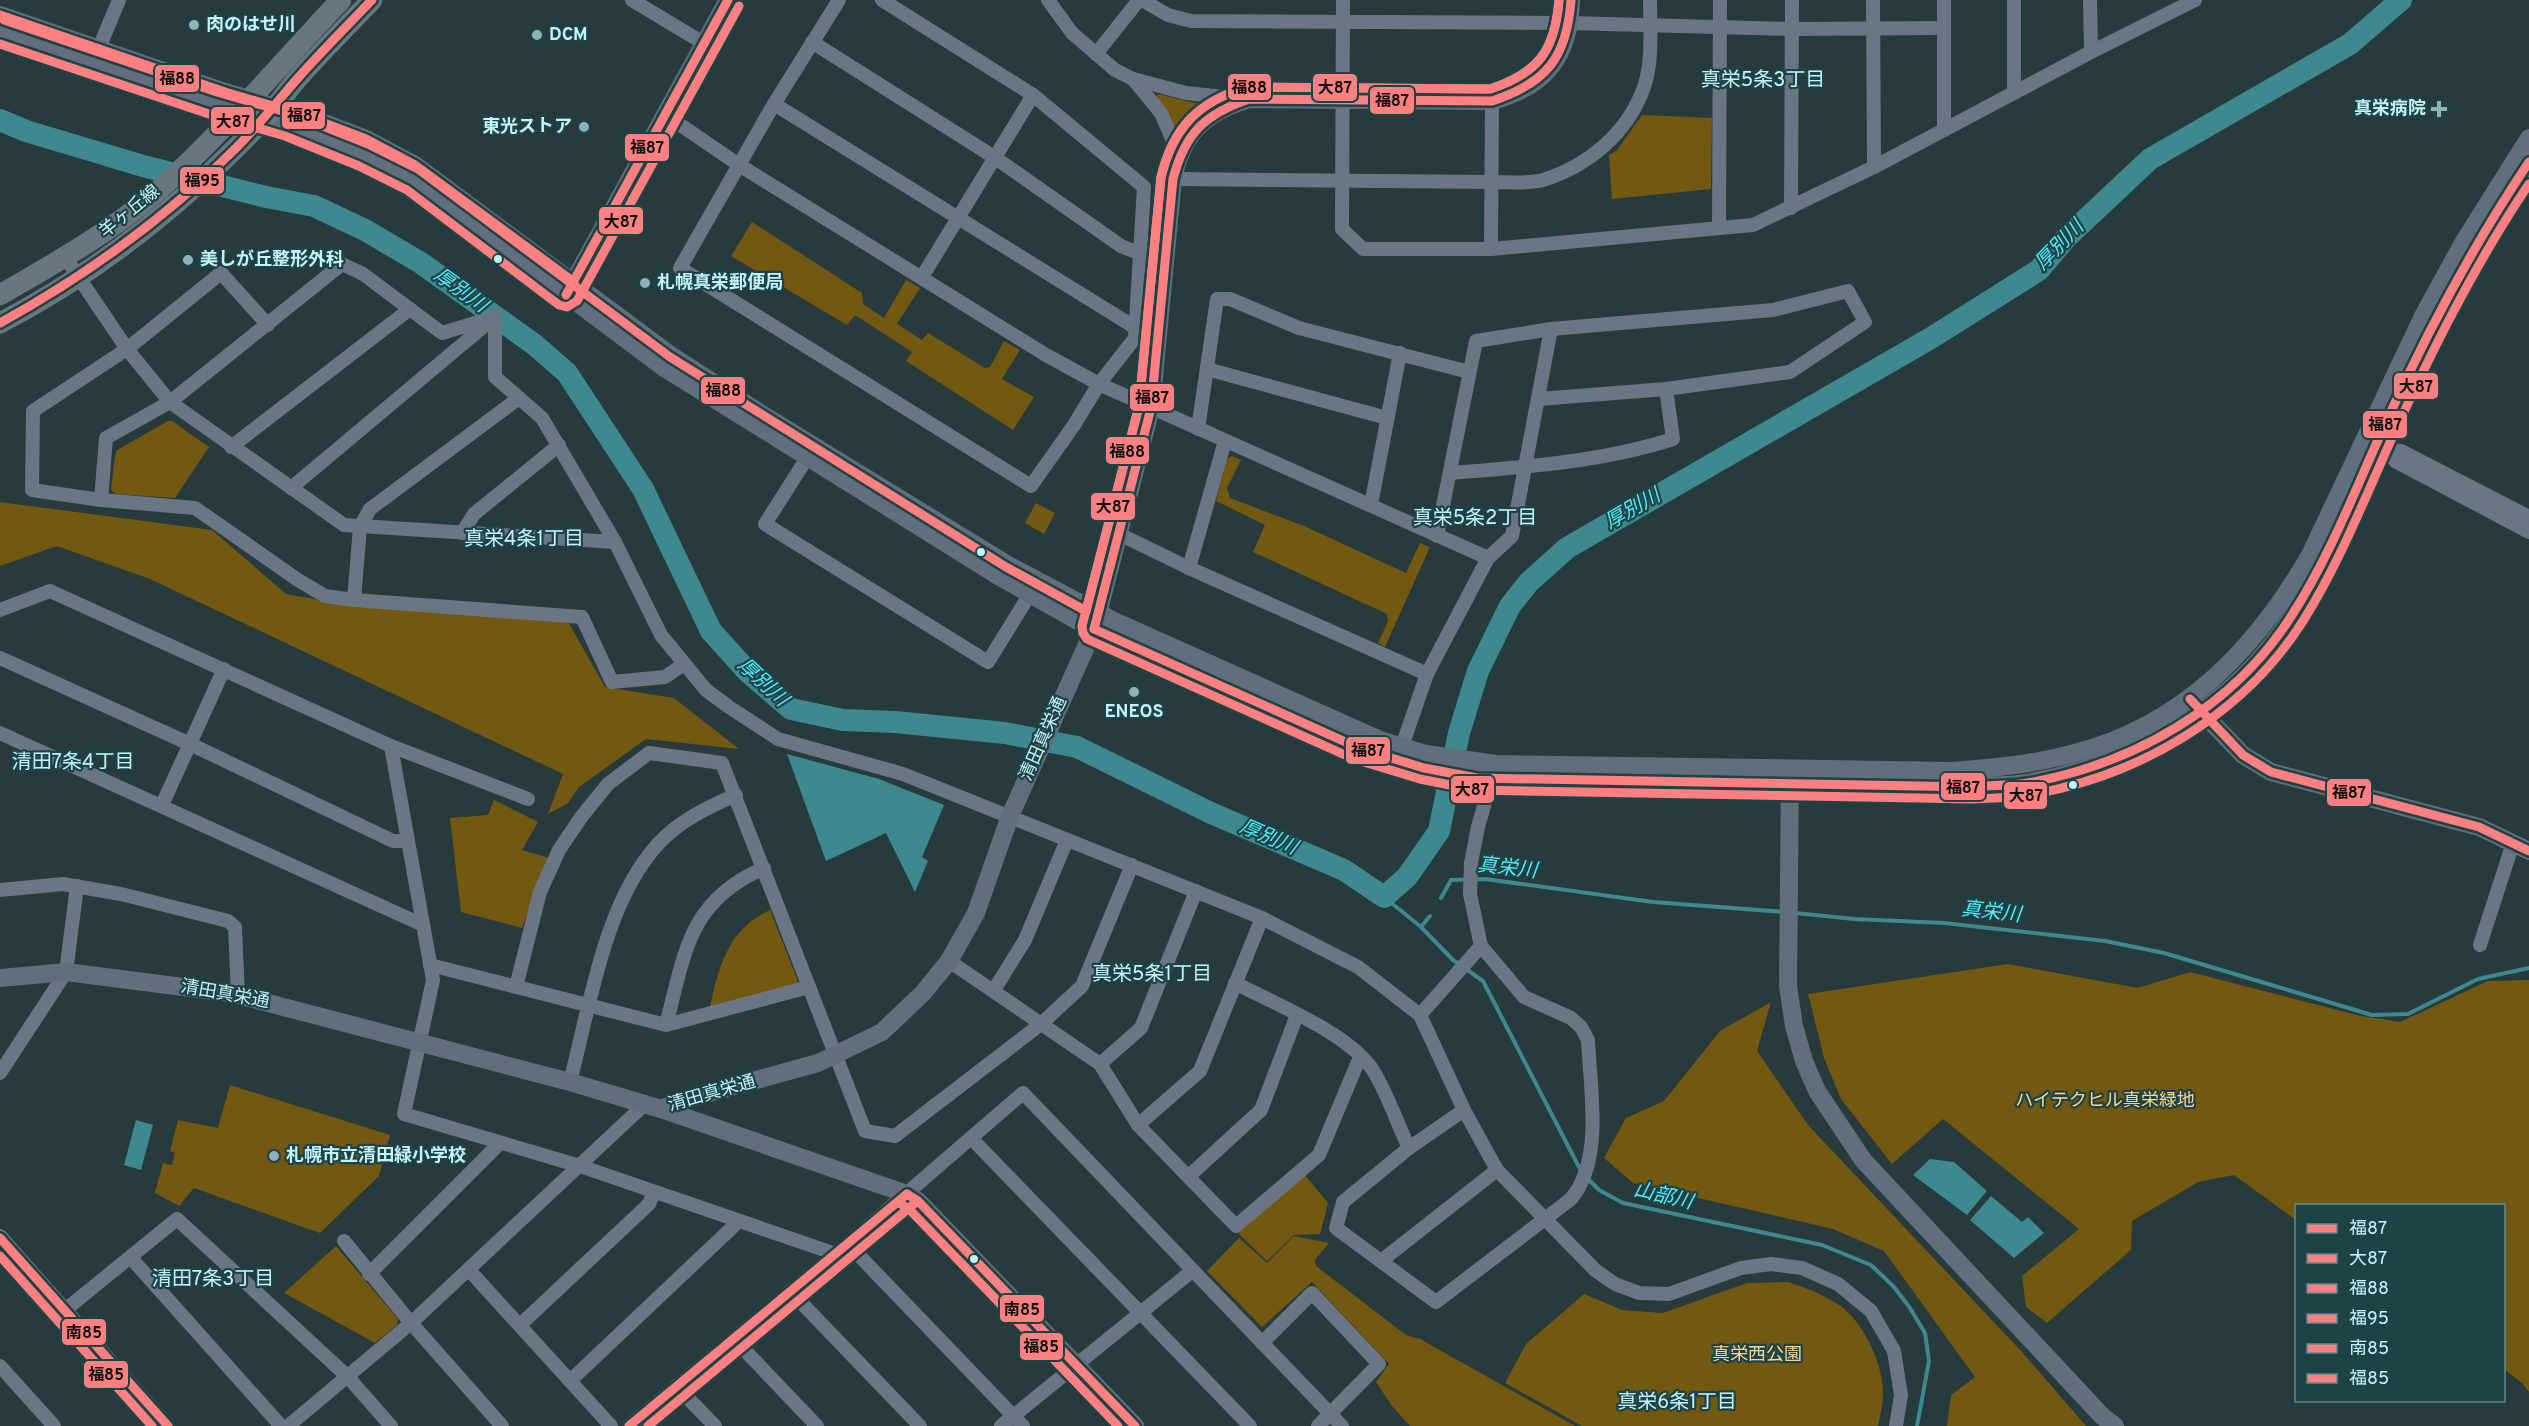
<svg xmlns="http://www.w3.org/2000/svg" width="2529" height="1426" font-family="Overpass,'Noto Sans JP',sans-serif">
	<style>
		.green { fill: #725811 }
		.water { fill: #3e8890 }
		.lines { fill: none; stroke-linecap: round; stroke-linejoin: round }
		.stream { stroke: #3e8890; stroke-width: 4 }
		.river { stroke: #3e8890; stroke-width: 22 }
		.street { stroke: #6b7684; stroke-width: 14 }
		.secondary { stroke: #606f7b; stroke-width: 18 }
		.primary { stroke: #68767f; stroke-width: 21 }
		.bus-1-casing { stroke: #1e4245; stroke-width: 14 }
		.bus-2-casing { stroke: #1e4245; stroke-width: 14 }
		.bus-3-casing { stroke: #1e4245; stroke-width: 14 }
		.bus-4-casing { stroke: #1e4245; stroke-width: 14 }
		.bus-5-casing { stroke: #1e4245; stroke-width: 14 }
		.bus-6-casing { stroke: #1e4245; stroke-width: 14 }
		.bus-1 { stroke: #ff8080; stroke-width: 9 }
		.bus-2 { stroke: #ff8080; stroke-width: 9 }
		.bus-3 { stroke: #ff8080; stroke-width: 9 }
		.bus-4 { stroke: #ff8080; stroke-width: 9 }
		.bus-5 { stroke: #ff8080; stroke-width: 9 }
		.bus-6 { stroke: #ff8080; stroke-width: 9 }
		.poi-dot { fill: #8cb4b8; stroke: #1e4245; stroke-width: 2 }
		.bus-dot { fill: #c2f5fa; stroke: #1e4245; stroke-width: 2 }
		.labels { text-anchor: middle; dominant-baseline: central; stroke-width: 4.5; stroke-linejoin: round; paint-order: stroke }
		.poi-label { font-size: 18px; font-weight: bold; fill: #c2f5fa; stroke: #1e4245; text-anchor: start }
		.street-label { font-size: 18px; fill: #c2f5fa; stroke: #1e4245 }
		.park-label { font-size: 18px; fill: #fbd891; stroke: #1e4245 }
		.neighbourhood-label { font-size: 20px; fill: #c2f5fa; stroke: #1e4245 }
		.water-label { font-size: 20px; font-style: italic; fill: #52eefd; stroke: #1e4245 }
		.line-badge { stroke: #1e4245; stroke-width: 2 }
		.pale-badge-label { font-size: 16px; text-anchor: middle; font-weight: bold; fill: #111 }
	</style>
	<rect width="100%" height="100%" fill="#273a3c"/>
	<g class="green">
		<polygon points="1158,94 1190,102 1208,104 1210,106 1191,122 1179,137 1175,134 1156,96"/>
		<polygon points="1642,115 1712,118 1711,189 1612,199 1609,155 1617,150"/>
		<polygon points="752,222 862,293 863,304 884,318 906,280 920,288 897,324 922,340 928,333 985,368 990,367 1004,341 1020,350 1002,379 1034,397 1013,430 906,361 912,352 855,315 847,325 731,256"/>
		<polygon points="168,421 172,421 209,447 175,498 116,494 111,490 115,455 117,450"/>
		<polygon points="1232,456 1241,460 1227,488 1230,498 1304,526 1406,573 1420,543 1430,547 1385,647 1378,643 1388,621 1387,614 1253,552 1265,525 1216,501 1227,459"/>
		<polygon points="0,502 212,530 286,594 358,607 567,620 605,687 674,698 739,749 646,739 579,787 568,803 548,814 563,774 150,579 57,546 0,566"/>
		<polygon points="1036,503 1055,513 1044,534 1025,523"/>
		<polygon points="494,800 538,822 522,850 549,858 522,928 461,912 450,818 488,815"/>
		<path d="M770 910 799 984 709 1011C718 969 727 929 770 910Z"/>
		<polygon points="2008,964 2138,988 2190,972 2361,1016 2400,1022 2488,981 2529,980 2529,1392 2522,1383 2504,1369 2504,1206 2296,1206 2296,1220 2234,1175 2198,1182 2132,1221 2131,1250 2047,1323 2026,1307 2022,1276 2079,1229 1943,1119 1892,1164 1841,1099 1824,1058 1808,994"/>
		<polygon points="1771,1002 1757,1051 1808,1125 2022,1352 2086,1426 1947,1426 1951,1395 1975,1377 1884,1251 1833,1229 1633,1183 1604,1158 1626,1118 1664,1101 1720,1031"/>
		<polygon points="230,1085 390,1135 379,1176 320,1233 194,1188 179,1206 155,1193 163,1163 172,1165 175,1153 170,1151 178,1120 218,1128"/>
		<polygon points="1304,1174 1328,1203 1320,1234 1294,1235 1267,1261 1238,1233"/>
		<polygon points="1294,1236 1329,1243 1315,1260 1316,1266 1406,1335 1420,1339 1575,1426 1410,1426 1392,1406 1376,1382 1389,1364 1312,1282 1262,1327 1207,1271 1239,1238 1267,1263"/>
		<polygon points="336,1246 398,1319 397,1325 375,1343 284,1293"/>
		<path d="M1788 1282C1807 1288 1825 1295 1842 1307 1864 1324 1884 1366 1883 1394 1883 1404 1880 1416 1878 1426H1582L1505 1383 1526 1344 1584 1294 1622 1310 1663 1313 1747 1283Z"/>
	</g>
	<g class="water">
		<polygon points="787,754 879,779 944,805 922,857 928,861 915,892 886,833 826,861"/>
		<polygon points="136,1120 153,1125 141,1170 124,1165"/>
		<polygon points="1930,1159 1954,1162 1987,1191 1967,1215 1913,1175"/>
		<polygon points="1991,1196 2022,1222 2028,1217 2044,1233 2014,1258 1970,1220"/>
	</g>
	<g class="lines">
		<g class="stream">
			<polyline points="1384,897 1421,927 1453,960 1483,981 1582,1173"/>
			<polyline points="1441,898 1451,880 1485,879 1653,902 1785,912"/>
			<polyline points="1795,913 1854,919 1944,923 2105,941 2164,953 2372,1015 2408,1014 2478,979 2529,968"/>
			<polyline points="1421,927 1430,916"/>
			<polyline points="1587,1178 1599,1190 1623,1203 1822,1245 1871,1265 1894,1287 1910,1308 1925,1333 1929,1361 1917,1426"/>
		</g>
		<polyline class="river" points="0,120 26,131 143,166 266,197 314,206 365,230 421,263 535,345 567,373 643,489 711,631 749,673 791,709 843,720 895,722 1005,733 1077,747 1211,813 1344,870 1384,897 1407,877 1439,831 1459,733 1478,671 1510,606 1529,582 1567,548 1931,338 2039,270 2066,238 2150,159 2350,44 2401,0"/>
		<g class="street">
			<polyline points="632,0 705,44"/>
			<polyline points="839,0 774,104 680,268 1031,486 1074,425 1099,384 1135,338 1144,187 1033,95 882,0"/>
			<polyline points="1048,0 1072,33 1115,70 1133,79 1161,113 1173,141 1176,164"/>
			<polyline points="1142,0 1168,15 1191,21 1570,23 1792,29 1944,28"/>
			<polyline points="1343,0 1342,229 1363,249 1491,249 1753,225 1874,167 2091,52 2195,0"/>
			<polyline points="1873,0 1874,167"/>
			<polyline points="2014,0 2014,93"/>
			<polyline points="2090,0 2091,52"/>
			<polyline points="812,42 994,157 1121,246 1141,254"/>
			<polyline points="99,48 119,0"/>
			<polyline points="1096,54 1139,0"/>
			<polyline points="1133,79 1186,93 1242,99"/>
			<polyline points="774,104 1136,328"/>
			<polyline points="666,115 739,165 1046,355 1099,384 1488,558 1427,674 1399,755"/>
			<polyline points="1944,130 1944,0"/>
			<path d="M1173 179 1492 182C1508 182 1528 184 1543 180 1588 166 1628 133 1644 87 1653 61 1650 28 1650 0"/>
			<polyline points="1791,208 1792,0"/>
			<polyline points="1719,227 1720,0"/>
			<polyline points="1491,249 1492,101"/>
			<polyline points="65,257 127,349 170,402 344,525 615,542"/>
			<polyline points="922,277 1033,95"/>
			<polyline points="268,325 221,273 127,349 33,411 32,490 101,500 195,508 298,580 325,596 354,600 582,617 612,682 665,677 684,664"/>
			<polyline points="1207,369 1387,418"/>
			<polyline points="1198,429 1217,299 1230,299 1299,328 1469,372"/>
			<polyline points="2369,442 2387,450 2401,451 2529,517"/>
			<polyline points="231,447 410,309"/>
			<polyline points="2387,450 2395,461 2529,532"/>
			<polyline points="807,458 765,524 988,662 1030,594"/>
			<path d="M1450 473C1525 467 1601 462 1673 439L1666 389"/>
			<polyline points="291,488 489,322"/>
			<polyline points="101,500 106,438 170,402 342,264 363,274 442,333 495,317 495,377 542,418 615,542 661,635 706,690 729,707 778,739 903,774 1262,918 1358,967 1420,1015 1464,1110 1497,1170 1595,1270 1615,1284 1639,1293 1669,1294 1741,1268 1771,1264 1802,1268 1838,1284 1871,1311 1894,1351 1901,1395 1896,1426"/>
			<polyline points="1371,505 1400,353"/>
			<polyline points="462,533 474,514 559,445"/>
			<polyline points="1119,534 1189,568 1427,674"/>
			<polyline points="1437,536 1476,341 1551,329 1773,310 1848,291 1865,322 1790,372 1666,389 1539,399"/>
			<polyline points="1488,558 1512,536 1551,329"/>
			<polyline points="1189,568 1225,441"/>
			<polyline points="354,600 360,527 370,509 519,398"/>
			<polyline points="0,610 50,591 391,746 433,980 404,1114 580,1166 836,1254"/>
			<polyline points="0,658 190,744 393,841 408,841"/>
			<polyline points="0,733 423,925"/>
			<polyline points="391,746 528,799"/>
			<polyline points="162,805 224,669"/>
			<polyline points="0,890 63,884 121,894 228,921 235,927 238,995"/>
			<polyline points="2480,945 2513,843"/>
			<polyline points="949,961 1100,1064 1138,1125 1236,1226 1319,1155 1360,1057"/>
			<polyline points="430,965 666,1025 809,987"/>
			<path d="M1235 983C1275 1004 1351 1034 1374 1072 1388 1095 1397 1123 1409 1148"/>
			<polyline points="516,987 540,892 559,850 582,816 608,784 649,753 722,763 865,1131 895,1136 1041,1024 1082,986 1132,865"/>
			<polyline points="994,990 1025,940 1067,840"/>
			<polyline points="1420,1015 1481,946"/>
			<path d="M666 1025C685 953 688 901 764 868"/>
			<polyline points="1100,1064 1141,1028 1196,891"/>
			<polyline points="0,1073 66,972 77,886"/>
			<path d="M570 1082C590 1006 604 903 658 844 679 821 708 807 736 795"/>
			<path d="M1464 1110 1409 1148 1343 1202 1336 1228 1436 1302 1571 1199C1604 1159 1590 1089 1588 1040L1581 1027 1571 1018 1524 997 1481 946 1470 894 1471 863 1478 827 1494 771"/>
			<polyline points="1138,1125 1200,1071 1262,918"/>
			<polyline points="971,1138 1250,1426"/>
			<polyline points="1189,1176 1261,1110 1297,1015"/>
			<polyline points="0,1236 168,1426"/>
			<polyline points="344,1241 411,1323 502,1426"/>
			<polyline points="848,1244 1023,1426"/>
			<polyline points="131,1258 281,1426"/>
			<polyline points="1381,1261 1497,1170"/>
			<polyline points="469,1270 611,1426"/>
			<polyline points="369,1274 499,1144"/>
			<polyline points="790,1291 920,1426"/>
			<polyline points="65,1310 177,1219 348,1377 391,1426"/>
			<polyline points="520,1325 649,1204 654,1192"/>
			<polyline points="734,1339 817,1426"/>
			<polyline points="1262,1343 1312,1293 1379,1364 1318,1426"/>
			<polyline points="0,1366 54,1426"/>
			<polyline points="571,1380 738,1222"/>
			<polyline points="676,1386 715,1426"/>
			<polyline points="288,1426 411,1323 644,1105"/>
			<polyline points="629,1426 848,1244 1023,1093 1342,1426"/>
			<polyline points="1001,1426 1192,1271"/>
		</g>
		<g class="secondary">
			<path d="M0 15 225 92 303 115 366 139 415 165 669 354 760 413 1008 565 1114 621 1380 740 1426 754 1496 764 1953 771C1994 768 2035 764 2075 753 2183 725 2256 649 2310 555L2423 316 2463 243 2529 138"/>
			<path d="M0 31 213 103 289 125 364 155 413 180 663 367 1000 577 1076 620 1359 748 1424 768 1493 779 1974 787C1993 785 2014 786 2032 782 2136 763 2235 706 2292 616 2329 556 2355 488 2385 424 2426 334 2472 244 2529 162"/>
			<polyline points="569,290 728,0"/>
			<polyline points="2195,705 2243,755 2271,772 2479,827 2529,851"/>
			<polyline points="1790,773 1788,986 1794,1026 1804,1061 1817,1091 1863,1160 2102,1416 2115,1426"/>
			<path d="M0 978 66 972 230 993 570 1082 661 1109 683 1100 818 1063 882 1032 923 993 949 961 976 913 1010 816 1094 629 1151 408 1173 179C1182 134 1205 112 1249 99L1492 101C1546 87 1570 55 1571 0"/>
			<polyline points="661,1109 907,1194 918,1201 1135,1426"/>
		</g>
		<g class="primary">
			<path d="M0 295C53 264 106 235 153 195 221 136 279 65 341 0"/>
			<path d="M0 323C100 271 188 200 265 118 277 106 286 92 297 79 321 52 347 26 372 0"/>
		</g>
		<g class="bus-1-casing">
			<g id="bus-1">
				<polyline points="0,15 225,92 303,115 366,139 415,165 574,282"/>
				<polyline points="566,295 728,0"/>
				<path d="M1094 629 1359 748 1424 768 1477 778 1974 787C1992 785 2010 786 2028 783 2134 764 2234 707 2292 615 2331 555 2357 485 2387 420 2428 330 2474 244 2529 162"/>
				<path d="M1094 629 1151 408 1173 179C1185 133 1205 114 1249 99L1492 101C1547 83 1567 57 1571 0"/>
				<polyline points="2190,699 2243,755 2271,772 2479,827 2529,851"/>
			</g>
		</g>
		<g class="bus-2-casing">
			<g id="bus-2">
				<path d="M1559 0C1555 50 1539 73 1490 89L1248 87C1198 101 1173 128 1161 177L1139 406 1082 626 1083 633 1087 639 1354 759 1420 779 1475 790 1974 799C1992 798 2010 798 2028 795 2137 777 2243 716 2303 621 2339 564 2364 500 2392 438 2432 350 2475 264 2529 184"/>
				<polyline points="0,44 209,114 285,136 359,166 407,190 559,305 567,307 577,301 739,6"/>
			</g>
		</g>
		<g class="bus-3-casing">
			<path id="bus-3" d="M4 20 217 92 293 114 368 144 418 169 670 357 1006 567 1086 611 1139 406 1161 177C1173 128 1198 101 1248 87L1490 89C1539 73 1555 50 1559 0"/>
		</g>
		<g class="bus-4-casing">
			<path id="bus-4" d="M0 323C87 275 166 218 237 147 258 126 277 102 297 79 321 52 347 26 372 0"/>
		</g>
		<g class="bus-5-casing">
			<g id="bus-5">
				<polyline points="907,1194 918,1201 1135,1426"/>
				<polyline points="0,1238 168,1426"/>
				<polyline points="629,1426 907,1194"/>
			</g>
		</g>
		<g class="bus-6-casing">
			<g id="bus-6">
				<polyline points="901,1204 910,1210 1118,1426"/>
				<polyline points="0,1256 152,1426"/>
				<polyline points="648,1426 915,1203"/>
			</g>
		</g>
		<use href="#bus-1" class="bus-1"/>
		<use href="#bus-2" class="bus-2"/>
		<use href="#bus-3" class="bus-3"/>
		<use href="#bus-4" class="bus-4"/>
		<use href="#bus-5" class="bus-5"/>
		<use href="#bus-6" class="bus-6"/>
	</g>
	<g class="poi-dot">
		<circle cx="194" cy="25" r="6"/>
		<circle cx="537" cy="35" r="6"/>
		<path d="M2436 100h6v6h6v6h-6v6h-6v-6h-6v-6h6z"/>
		<circle cx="584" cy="127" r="6"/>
		<circle cx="188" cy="260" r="6"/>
		<circle cx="645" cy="283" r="6"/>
		<circle cx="1134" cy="692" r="6"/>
		<circle cx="274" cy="1156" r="6"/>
	</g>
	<g class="bus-dot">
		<circle cx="498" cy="259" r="5"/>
		<circle cx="981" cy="552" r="5"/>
		<circle cx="2073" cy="785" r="5"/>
		<circle cx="974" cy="1259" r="5"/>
	</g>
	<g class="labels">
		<g class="poi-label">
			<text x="206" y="25">肉のはせ川</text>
			<text x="549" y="35">DCM</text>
			<text x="2426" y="109" text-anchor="end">真栄病院</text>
			<text x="572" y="127" text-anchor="end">東光ストア</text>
			<text x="200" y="260">美しが丘整形外科</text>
			<text x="657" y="283">札幌真栄郵便局</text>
			<text x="1134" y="712" text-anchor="middle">ENEOS</text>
			<text x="286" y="1156">札幌市立清田緑小学校</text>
		</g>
		<g class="street-label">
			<text transform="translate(130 212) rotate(-39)">羊ヶ丘線</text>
			<text transform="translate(1044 739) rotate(-66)">清田真栄通</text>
			<text transform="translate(225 995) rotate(10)">清田真栄通</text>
			<text transform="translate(712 1094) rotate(-16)">清田真栄通</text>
		</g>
		<g class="park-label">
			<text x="2105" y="1101">ハイテクヒル真栄緑地</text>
			<text x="1757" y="1355">真栄西公園</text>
		</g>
		<g class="neighbourhood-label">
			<text x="1763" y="81">真栄5条3丁目</text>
			<text x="1475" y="519">真栄5条2丁目</text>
			<text x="524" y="540">真栄4条1丁目</text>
			<text x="73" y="763">清田7条4丁目</text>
			<text x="1152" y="975">真栄5条1丁目</text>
			<text x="213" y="1280">清田7条3丁目</text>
			<text x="1677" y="1403">真栄6条1丁目</text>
		</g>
		<g class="water-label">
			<text transform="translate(2060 246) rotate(-46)">厚別川</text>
			<text transform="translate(460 291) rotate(36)">厚別川</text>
			<text transform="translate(1633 510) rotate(-30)">厚別川</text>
			<text transform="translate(762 683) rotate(43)">厚別川</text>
			<text transform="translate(1268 838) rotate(23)">厚別川</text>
			<text transform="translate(1507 869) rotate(6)">真栄川</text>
			<text transform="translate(1991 913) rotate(6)">真栄川</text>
			<text transform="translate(1663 1197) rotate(13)">山部川</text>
		</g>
	</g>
	<g class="line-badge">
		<rect x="154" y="64" width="46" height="29" rx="6" fill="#ff8080"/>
		<rect x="1227" y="73" width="45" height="28" rx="6" fill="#ff8080"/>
		<rect x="1312" y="73" width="46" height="29" rx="6" fill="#ff8080"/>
		<rect x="1369" y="86" width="46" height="29" rx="6" fill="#ff8080"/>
		<rect x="281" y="101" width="45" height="29" rx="6" fill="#ff8080"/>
		<rect x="210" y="106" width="45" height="29" rx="6" fill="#ff8080"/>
		<rect x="624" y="133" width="46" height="29" rx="6" fill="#ff8080"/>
		<rect x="179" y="166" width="46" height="29" rx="6" fill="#ff8080"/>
		<rect x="598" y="206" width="46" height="29" rx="6" fill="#ff8080"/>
		<rect x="2393" y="372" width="46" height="28" rx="6" fill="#ff8080"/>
		<rect x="700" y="376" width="46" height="29" rx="6" fill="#ff8080"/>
		<rect x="1129" y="383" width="46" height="29" rx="6" fill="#ff8080"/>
		<rect x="2362" y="410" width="46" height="29" rx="6" fill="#ff8080"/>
		<rect x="1105" y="436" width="45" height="29" rx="6" fill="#ff8080"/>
		<rect x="1090" y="492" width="46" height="29" rx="6" fill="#ff8080"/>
		<rect x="1345" y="736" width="46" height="29" rx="6" fill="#ff8080"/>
		<rect x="1940" y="772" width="46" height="29" rx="6" fill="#ff8080"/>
		<rect x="1450" y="775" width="45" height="29" rx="6" fill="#ff8080"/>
		<rect x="2326" y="778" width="46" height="29" rx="6" fill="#ff8080"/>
		<rect x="2003" y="781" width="45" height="29" rx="6" fill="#ff8080"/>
		<rect x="999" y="1294" width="46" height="29" rx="6" fill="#ff8080"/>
		<rect x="61" y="1318" width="46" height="28" rx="6" fill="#ff8080"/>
		<rect x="1019" y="1332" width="45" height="29" rx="6" fill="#ff8080"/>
		<rect x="83" y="1360" width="46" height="29" rx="6" fill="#ff8080"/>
	</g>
	<g class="pale-badge-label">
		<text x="177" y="84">福88</text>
		<text x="1249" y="93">福88</text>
		<text x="1335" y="93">大87</text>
		<text x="1392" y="106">福87</text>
		<text x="304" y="121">福87</text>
		<text x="233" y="127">大87</text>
		<text x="647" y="153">福87</text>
		<text x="202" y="186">福95</text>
		<text x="621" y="227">大87</text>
		<text x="2416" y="392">大87</text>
		<text x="723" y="396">福88</text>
		<text x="1152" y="403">福87</text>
		<text x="2385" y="430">福87</text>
		<text x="1127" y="457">福88</text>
		<text x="1113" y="512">大87</text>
		<text x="1368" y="756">福87</text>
		<text x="1963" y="793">福87</text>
		<text x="1472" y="795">大87</text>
		<text x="2349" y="798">福87</text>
		<text x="2026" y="801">大87</text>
		<text x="1022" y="1315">南85</text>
		<text x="84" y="1338">南85</text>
		<text x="1041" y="1352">福85</text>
		<text x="106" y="1380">福85</text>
	</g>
	<rect x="2295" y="1204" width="210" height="198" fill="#1e4245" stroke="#608a8d" stroke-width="1.5"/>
	<rect x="2307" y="1224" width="30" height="9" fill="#ff8080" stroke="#608a8d" stroke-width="1.5"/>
	<text x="2349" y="1234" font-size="18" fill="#c2f5fa">福87</text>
	<rect x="2307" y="1254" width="30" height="9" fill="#ff8080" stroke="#608a8d" stroke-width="1.5"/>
	<text x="2349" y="1264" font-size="18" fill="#c2f5fa">大87</text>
	<rect x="2307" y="1284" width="30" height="9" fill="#ff8080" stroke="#608a8d" stroke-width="1.5"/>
	<text x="2349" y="1294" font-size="18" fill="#c2f5fa">福88</text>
	<rect x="2307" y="1314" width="30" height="9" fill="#ff8080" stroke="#608a8d" stroke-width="1.5"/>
	<text x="2349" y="1324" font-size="18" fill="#c2f5fa">福95</text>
	<rect x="2307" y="1344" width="30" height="9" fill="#ff8080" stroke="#608a8d" stroke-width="1.5"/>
	<text x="2349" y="1354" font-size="18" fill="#c2f5fa">南85</text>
	<rect x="2307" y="1374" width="30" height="9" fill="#ff8080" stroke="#608a8d" stroke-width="1.5"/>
	<text x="2349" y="1384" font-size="18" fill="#c2f5fa">福85</text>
</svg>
